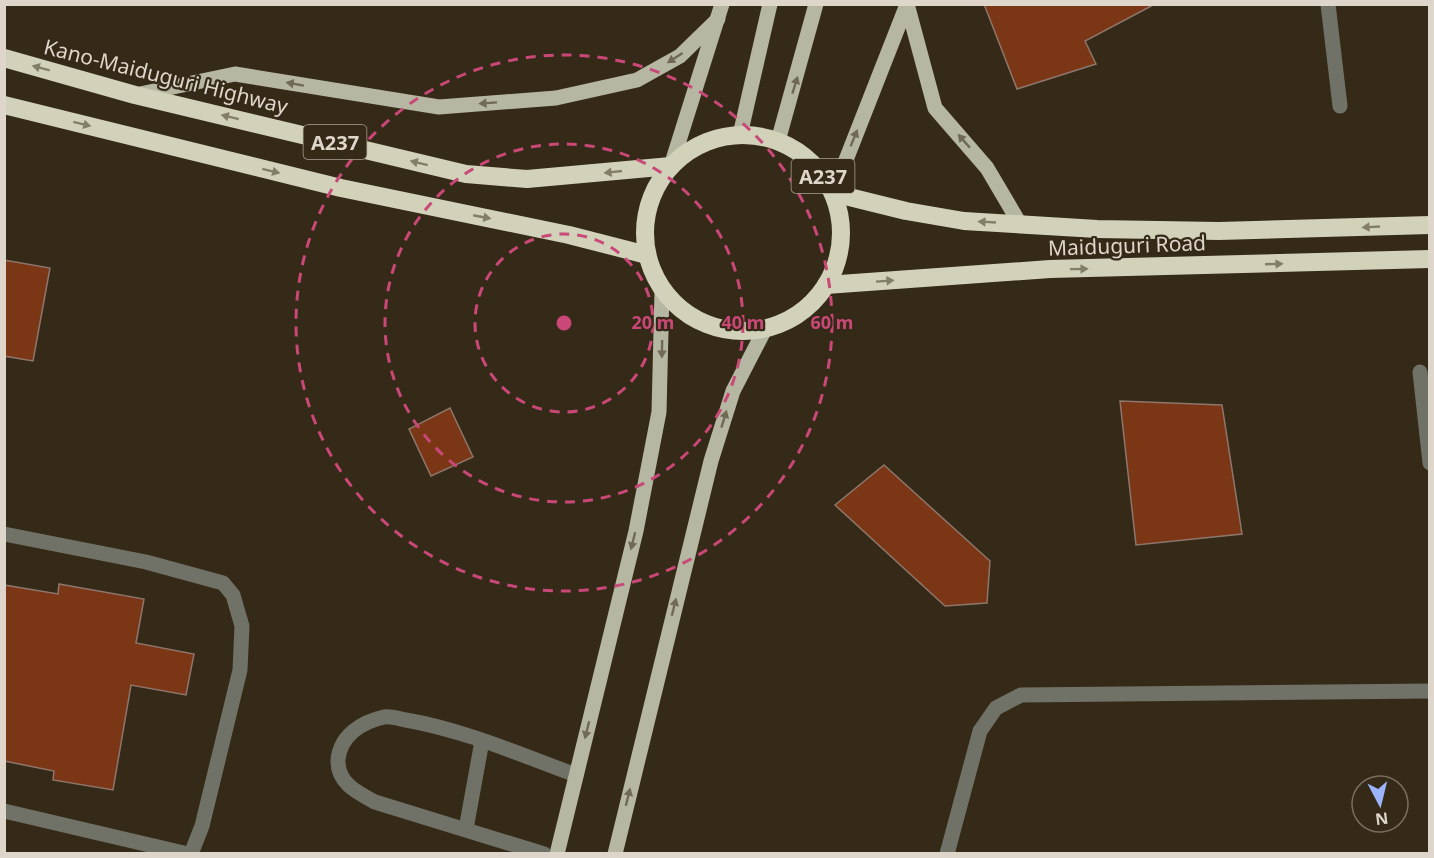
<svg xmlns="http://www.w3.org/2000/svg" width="1434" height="858" font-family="'Noto Sans',sans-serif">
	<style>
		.building { fill: #7b3616; stroke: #8e766c; stroke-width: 1.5 }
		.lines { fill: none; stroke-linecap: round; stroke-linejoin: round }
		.minor { stroke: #707167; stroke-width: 15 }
		.major { stroke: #b6b7a2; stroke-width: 15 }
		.highway { stroke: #d1d2b9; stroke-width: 18 }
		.oneway { fill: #6f6956 }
		.oneway2 { fill: #837e68 }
		.ring { fill: none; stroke: #c94877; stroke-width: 3; stroke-dasharray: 10 8 }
		.labels { text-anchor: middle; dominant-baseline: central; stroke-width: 4.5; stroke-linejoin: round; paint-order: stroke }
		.shield { fill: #352917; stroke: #aba295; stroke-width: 1.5 }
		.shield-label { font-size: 20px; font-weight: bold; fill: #ded6cb }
		.street-label { font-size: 21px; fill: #ded6cb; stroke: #352917 }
		.centre { fill: #c94877; stroke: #352917; stroke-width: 3 }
		.ring-label { font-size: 18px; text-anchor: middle; font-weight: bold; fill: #c94877; stroke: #352917; stroke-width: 4.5; stroke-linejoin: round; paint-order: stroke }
	</style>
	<rect width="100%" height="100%" fill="#352917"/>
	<g class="building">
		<polygon points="984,4 1155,4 1085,41 1096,64 1017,89"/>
		<polygon points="4,260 50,268 33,361 4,356"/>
		<polygon points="1120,401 1222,405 1242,534 1136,545"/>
		<polygon points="450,408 473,457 431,476 409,429"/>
		<polygon points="884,465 990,561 987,603 945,606 835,505"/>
		<polygon points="59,584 144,599 136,643 194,654 186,695 131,685 113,790 53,780 54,771 4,761 4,585 58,594"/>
	</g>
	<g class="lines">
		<g class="minor">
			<polyline points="1328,4 1340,106"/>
			<polyline points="1420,372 1430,463"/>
			<polyline points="4,534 146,562 223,583 233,595 242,626 240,670 202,826 191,854"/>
			<polyline points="4,811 188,854"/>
			<polyline points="466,829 482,741"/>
			<path d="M544 854 375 802C358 793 337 783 338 760 340 736 361 722 384 717 391 716 400 719 406 720 464 730 521 755 576 775"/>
			<polyline points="947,854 980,731 996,708 1021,695 1430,691"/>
		</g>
		<g class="major">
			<polyline points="907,4 935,108 987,168 1020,224"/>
			<polyline points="135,95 235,74 439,107 556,98 637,80 680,56 718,19"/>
			<polyline points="740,135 770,4"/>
			<polyline points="778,141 816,4"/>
			<polyline points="671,166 722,4"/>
			<polyline points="833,193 906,7"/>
			<polyline points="557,854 636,531 659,412 662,290"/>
			<polyline points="615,854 711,461 733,391 765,329"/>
		</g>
		<g class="highway">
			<polyline points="4,58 135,95 466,174 527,179 671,166"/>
			<polyline points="4,105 341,188 569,235 647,255"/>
			<circle cx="743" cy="233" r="98"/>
			<polyline points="833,193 906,211 964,221 1097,229 1219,231 1430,225"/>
			<polyline points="826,285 1050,269 1430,259"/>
		</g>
	</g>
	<defs><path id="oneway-solid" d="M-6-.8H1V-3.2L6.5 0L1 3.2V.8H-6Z" transform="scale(1.5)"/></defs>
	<g class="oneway">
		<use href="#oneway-solid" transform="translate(675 58) rotate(147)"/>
		<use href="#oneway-solid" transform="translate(295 84) rotate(-170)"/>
		<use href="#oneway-solid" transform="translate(795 85) rotate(-73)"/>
		<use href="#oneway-solid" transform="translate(488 103) rotate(176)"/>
		<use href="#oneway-solid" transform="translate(854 138) rotate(-68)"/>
		<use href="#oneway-solid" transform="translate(964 141) rotate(-131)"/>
		<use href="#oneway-solid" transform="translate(662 349) rotate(91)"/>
		<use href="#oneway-solid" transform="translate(724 419) rotate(-73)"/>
		<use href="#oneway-solid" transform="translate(633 541) rotate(104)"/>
		<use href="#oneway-solid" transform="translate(674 607) rotate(-76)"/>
		<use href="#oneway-solid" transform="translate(587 730) rotate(104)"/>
		<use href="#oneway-solid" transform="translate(628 797) rotate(-76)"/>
	</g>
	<g class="oneway2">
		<use href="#oneway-solid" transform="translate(41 68) rotate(-165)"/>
		<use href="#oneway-solid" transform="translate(230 117) rotate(-166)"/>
		<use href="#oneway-solid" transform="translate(82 124) rotate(14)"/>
		<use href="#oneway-solid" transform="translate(419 163) rotate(-166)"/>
		<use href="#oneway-solid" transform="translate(271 171) rotate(14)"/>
		<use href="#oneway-solid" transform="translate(613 172) rotate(174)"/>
		<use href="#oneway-solid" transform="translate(482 217) rotate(11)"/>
		<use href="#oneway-solid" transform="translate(987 222) rotate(-177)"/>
		<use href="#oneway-solid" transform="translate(1371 227) rotate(177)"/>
		<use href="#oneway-solid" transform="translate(1274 264) rotate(-2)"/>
		<use href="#oneway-solid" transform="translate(1079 269) rotate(-1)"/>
		<use href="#oneway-solid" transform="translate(885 281) rotate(-4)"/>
	</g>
	<g class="ring">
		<circle cx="564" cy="323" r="89"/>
		<circle cx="564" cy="323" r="179"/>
		<circle cx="564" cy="323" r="268"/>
	</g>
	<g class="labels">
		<g class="shield">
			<rect x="303.5" y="125" width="63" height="34" rx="4.5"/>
			<rect x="791.5" y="159" width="63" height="34" rx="4.5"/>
		</g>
		<g class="shield-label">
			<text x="335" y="142">A237</text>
			<text x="823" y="176">A237</text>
		</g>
		<g class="street-label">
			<text transform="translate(166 76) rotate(14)">Kano-Maiduguri Highway</text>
			<text transform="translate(1127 245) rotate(-2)">Maiduguri Road</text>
		</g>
	</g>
	<circle cx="564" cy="323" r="9" class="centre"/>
	<g class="ring-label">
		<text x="653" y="329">20 m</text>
		<text x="743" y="329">40 m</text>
		<text x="832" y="329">60 m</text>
	</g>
	<rect width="1434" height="858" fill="none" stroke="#ded6cb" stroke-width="12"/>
	<g transform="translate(1380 804) rotate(173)"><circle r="28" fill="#352917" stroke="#796e5f" stroke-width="1.5"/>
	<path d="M0-4.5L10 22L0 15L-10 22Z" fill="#9cb4fd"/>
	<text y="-9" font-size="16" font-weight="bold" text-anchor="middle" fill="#ded6cb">N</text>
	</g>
</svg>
